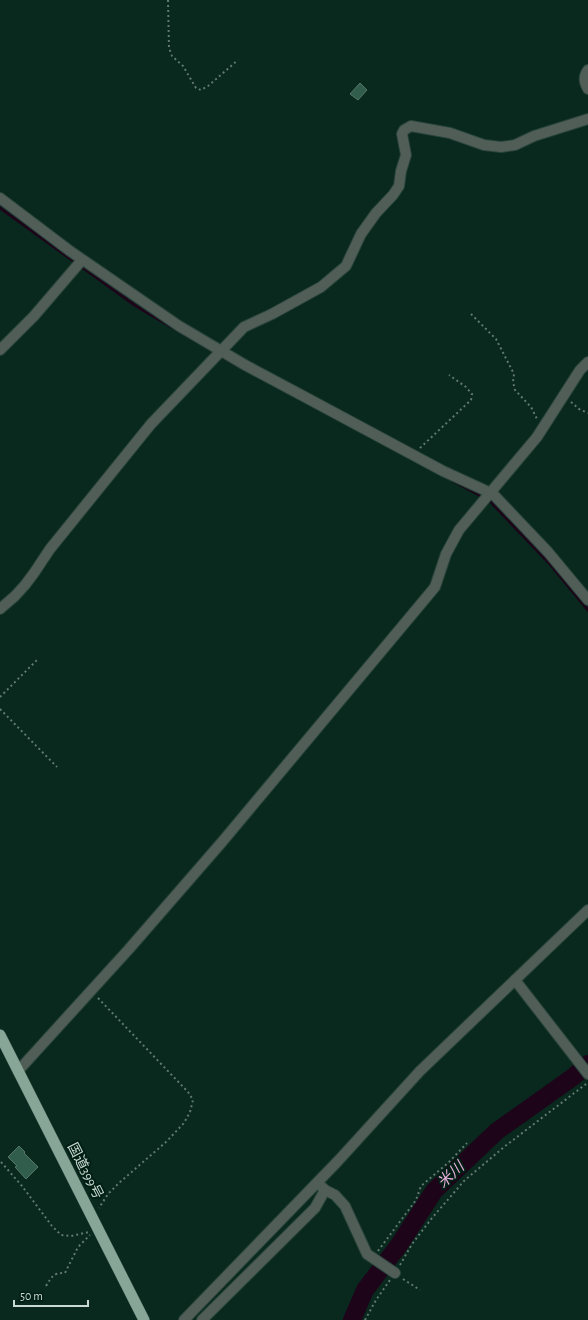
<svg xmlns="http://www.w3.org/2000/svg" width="588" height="1320" font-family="'Alegreya Sans','Noto Sans JP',sans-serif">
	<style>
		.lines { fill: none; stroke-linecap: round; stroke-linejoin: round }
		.stream { stroke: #1d0419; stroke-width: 3 }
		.river { stroke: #1d0419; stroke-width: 18 }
		.building { fill: #305d4c; stroke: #567668 }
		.minor-casing { stroke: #28443b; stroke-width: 12 }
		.tertiary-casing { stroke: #28443b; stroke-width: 12 }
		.trunk-casing { stroke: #28443b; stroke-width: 12 }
		.path { stroke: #617971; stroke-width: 2; stroke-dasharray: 2 3; stroke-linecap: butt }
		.minor { stroke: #515e58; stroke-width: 10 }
		.tertiary { stroke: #515e58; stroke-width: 10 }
		.trunk { stroke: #87a698; stroke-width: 11 }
		.labels { text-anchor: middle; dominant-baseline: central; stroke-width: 4; stroke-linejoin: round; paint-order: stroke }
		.street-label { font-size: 14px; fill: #c9dad3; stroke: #011f14 }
		.water-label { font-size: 15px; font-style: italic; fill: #e9b0dc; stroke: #011f14 }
	</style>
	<rect width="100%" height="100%" fill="#09281e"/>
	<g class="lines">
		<g class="stream">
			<polyline points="0,208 136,306 236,365"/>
			<polyline points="453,481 483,497"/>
			<polyline points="488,499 550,564 588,610"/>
		</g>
		<polyline class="river" points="352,1320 365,1290 399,1245 434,1191 497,1131 573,1077 588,1064"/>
	</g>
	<g class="building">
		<polygon points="360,83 367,90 358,100 350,94"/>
		<polygon points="19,1146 25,1152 24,1153 38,1167 26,1179 15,1167 17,1166 8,1157"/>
	</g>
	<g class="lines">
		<g class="minor-casing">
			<g id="minor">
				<path d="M588 70C583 77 584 82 588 89"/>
				<polyline points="0,198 70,251 179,326 245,365 305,397 443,471 493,494 548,552 588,600"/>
				<polyline points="0,350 34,316 82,260"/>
				<polyline points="0,609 15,596 25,585 34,573 50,549 151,424 244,327 272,314 321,287 346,266 361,234 376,213 393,195 399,186 401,171 406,155 402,134 404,130 411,126 450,133 484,145 501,147 515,145 534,136 588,119"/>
				<polyline points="515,980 588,1074"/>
				<polyline points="18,1071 129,949 222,842 435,587 446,554 459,530 537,437 580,370 588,362"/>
				<polyline points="322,1187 325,1190 335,1195 345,1206 367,1254 395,1273"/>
				<polyline points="202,1320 315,1208 325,1190"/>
			</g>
		</g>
		<g class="tertiary-casing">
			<polyline id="tertiary" points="184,1320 338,1161 420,1071 588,910"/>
		</g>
		<g class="trunk-casing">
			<polyline id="trunk" points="0,1035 144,1320"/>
		</g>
		<g class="path">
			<polyline points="168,0 169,48 172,56 183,66 196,88 201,90 208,86 238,60"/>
			<polyline points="471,314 496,339 514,374 513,382 515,390 531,407 537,419"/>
			<polyline points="571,402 579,409 588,413"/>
			<polyline points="420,448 471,400 472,394 466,387 449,375"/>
			<polyline points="0,697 37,660"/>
			<polyline points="0,709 57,767"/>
			<polyline points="98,998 188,1092 193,1100 190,1112 184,1123 166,1142 119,1183 108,1194 99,1208"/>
			<polyline points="1,1162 22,1186 52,1226 61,1235 71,1236 89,1232"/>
			<polyline points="378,1251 416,1200 421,1186 449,1162 467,1143"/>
			<polyline points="400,1265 412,1244 432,1218 464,1181 504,1147 586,1084"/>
			<polyline points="403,1279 420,1290"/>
			<path d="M46 1286C52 1277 52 1273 65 1273L78 1247 90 1235"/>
			<polyline points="365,1320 376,1300 390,1280"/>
		</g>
		<use href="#minor" class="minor"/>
		<use href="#tertiary" class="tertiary"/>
		<use href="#trunk" class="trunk"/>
	</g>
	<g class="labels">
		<g class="street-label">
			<text transform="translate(85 1171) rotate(63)">国道399号</text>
		</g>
		<g class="water-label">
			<text transform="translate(451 1175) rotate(-43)">米川</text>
		</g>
	</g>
	<path d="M14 1300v6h74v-6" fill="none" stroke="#c9dad3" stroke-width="2"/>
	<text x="20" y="1300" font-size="12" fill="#c9dad3" stroke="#011f14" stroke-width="3" paint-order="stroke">50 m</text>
</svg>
